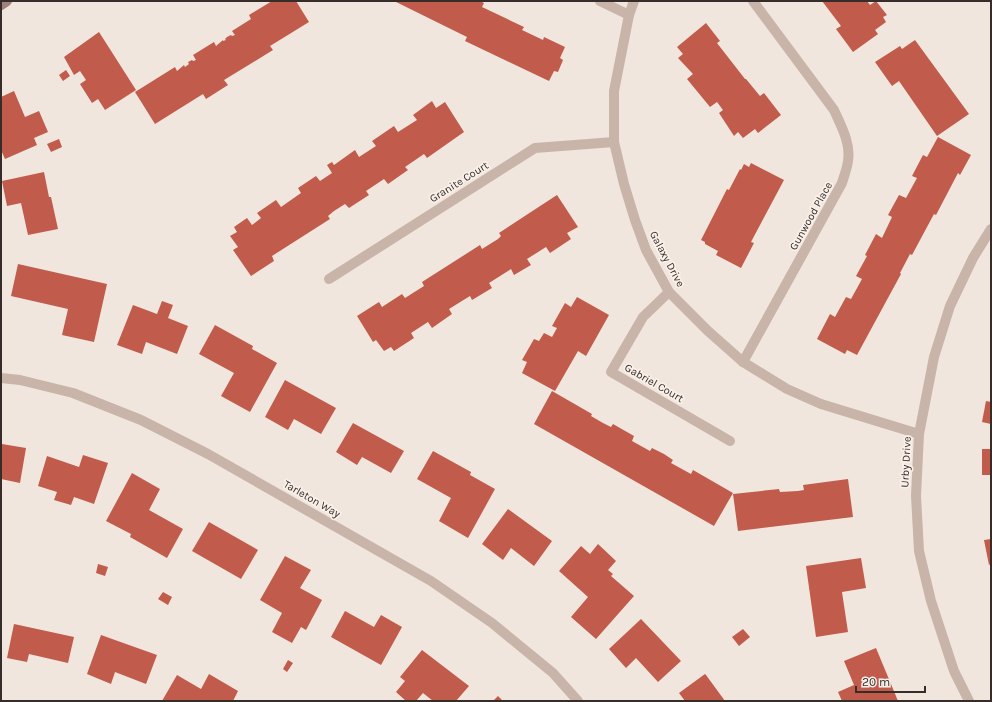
<svg xmlns="http://www.w3.org/2000/svg" width="992" height="702" font-family="Karla,sans-serif">
	<style>
		.building { fill: #c15b4b }
		.lines { fill: none; stroke-linecap: round; stroke-linejoin: round }
		.minor { stroke: #c9b4a9; stroke-width: 10 }
		.tertiary { stroke: #c9b4a9; stroke-width: 10 }
		.secondary { stroke: #9d837b; stroke-width: 10 }
		.labels { text-anchor: middle; dominant-baseline: central; stroke-width: 3.5; stroke-linejoin: round; paint-order: stroke }
		.street-label { font-size: 11px; fill: #362c29; stroke: #f9f0e9 }
	</style>
	<rect width="100%" height="100%" fill="#f1e6dd"/>
	<g class="building">
		<polygon points="272,1 296,1 309,22 270,46 273,50 224,80 228,85 206,99 203,94 155,124 135,92 175,67 177,71 184,65 185,67 189,64 188,62 192,60 193,61 196,60 193,55 214,42 216,46 223,40 223,41 226,40 225,39 227,37 231,35 232,36 235,35 232,31 251,19 249,15"/>
		<polygon points="394,1 480,1 484,3 482,7 524,27 522,30 543,40 544,37 565,47 560,58 563,60 558,72 554,71 549,81 465,41 467,37"/>
		<polygon points="822,1 867,1 870,5 876,1 887,15 883,17 886,22 875,30 878,34 853,52 836,29 841,26"/>
		<polygon points="706,23 720,41 717,43 745,79 746,79 760,96 764,93 781,115 758,133 755,129 743,138 738,132 734,136 719,113 723,110 717,102 710,107 687,79 693,74 678,58 683,54 677,47"/>
		<polygon points="99,32 136,90 105,110 98,99 92,103 80,84 86,80 80,71 74,75 64,57"/>
		<polygon points="915,40 969,114 937,136 899,81 892,86 875,62 900,46 902,49"/>
		<polygon points="66,70 70,76 63,81 59,75"/>
		<polygon points="14,91 25,117 39,111 48,132 34,138 37,145 5,159 1,150 1,97"/>
		<polygon points="432,101 436,108 445,102 464,132 427,158 424,154 405,167 408,170 388,184 384,179 366,191 369,195 349,208 345,204 334,211 328,216 330,219 272,256 274,261 251,276 233,250 238,247 230,236 237,232 234,227 247,218 252,225 261,218 257,213 276,200 281,207 301,193 298,188 316,176 320,181 332,173 327,165 332,162 334,165 355,150 359,157 376,146 372,141 394,126 398,132 417,120 413,115"/>
		<polygon points="938,137 971,155 960,175 958,173 936,215 934,214 912,255 910,254 900,273 901,274 857,355 847,350 845,354 817,339 830,314 835,317 846,297 851,299 862,279 856,276 867,256 865,255 876,234 882,238 892,217 888,215 899,195 906,198 917,178 912,176 923,155 927,157"/>
		<polygon points="59,139 62,147 51,152 47,144"/>
		<polygon points="751,163 784,180 751,242 754,243 741,268 716,255 718,251 705,244 705,242 701,240 727,189 729,190 740,169 741,170 744,164 749,167"/>
		<polygon points="44,172 49,197 51,197 58,229 28,235 21,203 7,206 2,181"/>
		<polygon points="557,195 578,227 567,233 571,239 550,253 546,247 527,259 531,265 514,275 511,269 489,283 492,288 472,300 470,296 449,309 452,314 432,328 428,322 411,333 414,338 394,351 391,347 384,351 376,340 373,342 357,316 379,302 382,307 402,294 405,298 424,286 422,282 480,245 482,249 498,239 501,236 499,233"/>
		<polygon points="18,264 107,284 94,342 62,335 68,309 11,296"/>
		<polygon points="577,297 609,315 586,356 578,351 555,391 522,373 527,362 522,360 534,339 539,341 544,333 552,337 557,328 552,326 565,303 571,307"/>
		<polygon points="162,301 173,305 168,318 188,326 177,354 146,342 142,354 117,345 133,305 157,314"/>
		<polygon points="215,325 253,346 252,349 277,363 250,412 221,396 234,373 199,354"/>
		<polygon points="285,380 336,408 321,434 294,419 288,430 265,417"/>
		<polygon points="552,391 592,414 591,416 603,423 611,427 613,424 634,436 632,441 650,451 652,448 664,454 673,460 671,463 691,474 693,470 733,493 714,526 534,424"/>
		<polygon points="986,401 991,402 991,424 982,422"/>
		<polygon points="353,423 404,451 391,473 362,457 357,465 336,452"/>
		<polygon points="2,444 26,448 20,483 1,479 1,452"/>
		<rect x="982" y="449" width="9" height="26"/>
		<polygon points="433,451 471,472 470,475 495,489 468,538 439,521 451,498 417,479"/>
		<polygon points="83,455 108,463 94,504 74,497 71,505 54,500 57,492 38,486 47,456 79,467"/>
		<polygon points="132,473 160,489 149,510 183,529 167,558 130,537 131,534 106,521"/>
		<polygon points="848,479 853,517 738,531 733,494 779,489 780,492 798,491 804,490 803,485"/>
		<polygon points="508,509 552,541 534,566 511,548 503,560 482,544"/>
		<polygon points="209,522 258,550 241,579 192,551"/>
		<polygon points="991,539 991,564 989,565 984,540"/>
		<polygon points="598,544 616,561 608,570 613,574 611,576 634,596 596,639 571,617 588,597 559,571 581,546 590,554"/>
		<polygon points="285,556 311,570 300,588 322,600 306,630 301,627 292,643 272,632 282,613 260,600"/>
		<polygon points="861,558 866,588 842,592 848,632 816,637 806,566"/>
		<polygon points="98,564 108,567 105,576 96,573"/>
		<polygon points="163,592 172,597 168,605 158,599"/>
		<polygon points="345,611 374,627 381,615 402,627 381,665 331,637"/>
		<polygon points="641,619 681,661 658,682 636,658 626,668 609,649"/>
		<polygon points="14,624 74,637 68,663 29,654 27,662 7,658"/>
		<polygon points="743,629 750,637 739,646 732,637"/>
		<polygon points="101,635 157,655 146,684 115,672 111,684 87,674"/>
		<polygon points="876,648 898,701 842,701 838,692 854,685 844,661"/>
		<polygon points="422,650 469,686 456,701 433,701 423,693 416,701 406,701 396,692 405,681 400,677"/>
		<polygon points="288,660 293,663 287,672 283,669"/>
		<polygon points="209,674 238,691 233,701 162,701 177,675 201,689"/>
		<polygon points="705,674 706,675 725,701 685,701 679,693"/>
		<polygon points="498,696 503,701 493,701"/>
	</g>
	<g class="lines">
		<g class="minor">
			<polyline points="600,1 629,15"/>
			<polyline points="634,1 629,15 614,91 614,142 624,184 635,220 646,250 669,292 708,331 743,362 787,389 821,404 919,434"/>
			<polyline points="329,279 535,148 614,142"/>
			<polyline points="669,292 643,317 611,372 730,441"/>
			<path d="M743 362 842 183C844 176 847 169 848 161 851 143 841 126 834 110L753 1"/>
			<polyline points="1,378 20,380 73,393 141,420 208,454 431,581 492,623 553,673 578,701"/>
		</g>
		<polyline class="tertiary" points="969,701 954,671 931,601 919,551 916,496 919,434 934,357 950,306 973,258 991,229"/>
		<polyline class="secondary" points="1,5 7,1"/>
	</g>
	<g class="labels">
		<g class="street-label">
			<text transform="translate(459 182) rotate(-32)">Granite Court</text>
			<text transform="translate(811 216) rotate(-61)">Gunwood Place</text>
			<text transform="translate(667 259) rotate(62)">Galaxy Drive</text>
			<text transform="translate(654 383) rotate(30)">Gabriel Court</text>
			<text transform="translate(906 462) rotate(-87)">Urby Drive</text>
			<text transform="translate(312 499) rotate(30)">Tarleton Way</text>
		</g>
	</g>
	<rect width="992" height="702" fill="none" stroke="#362c29" stroke-width="4"/>
	<path d="M856 686v6h69v-6" fill="none" stroke="#362c29" stroke-width="2"/>
	<text x="862" y="686" font-size="12" fill="#362c29" stroke="#f9f0e9" stroke-width="3" paint-order="stroke">20 m</text>
</svg>
